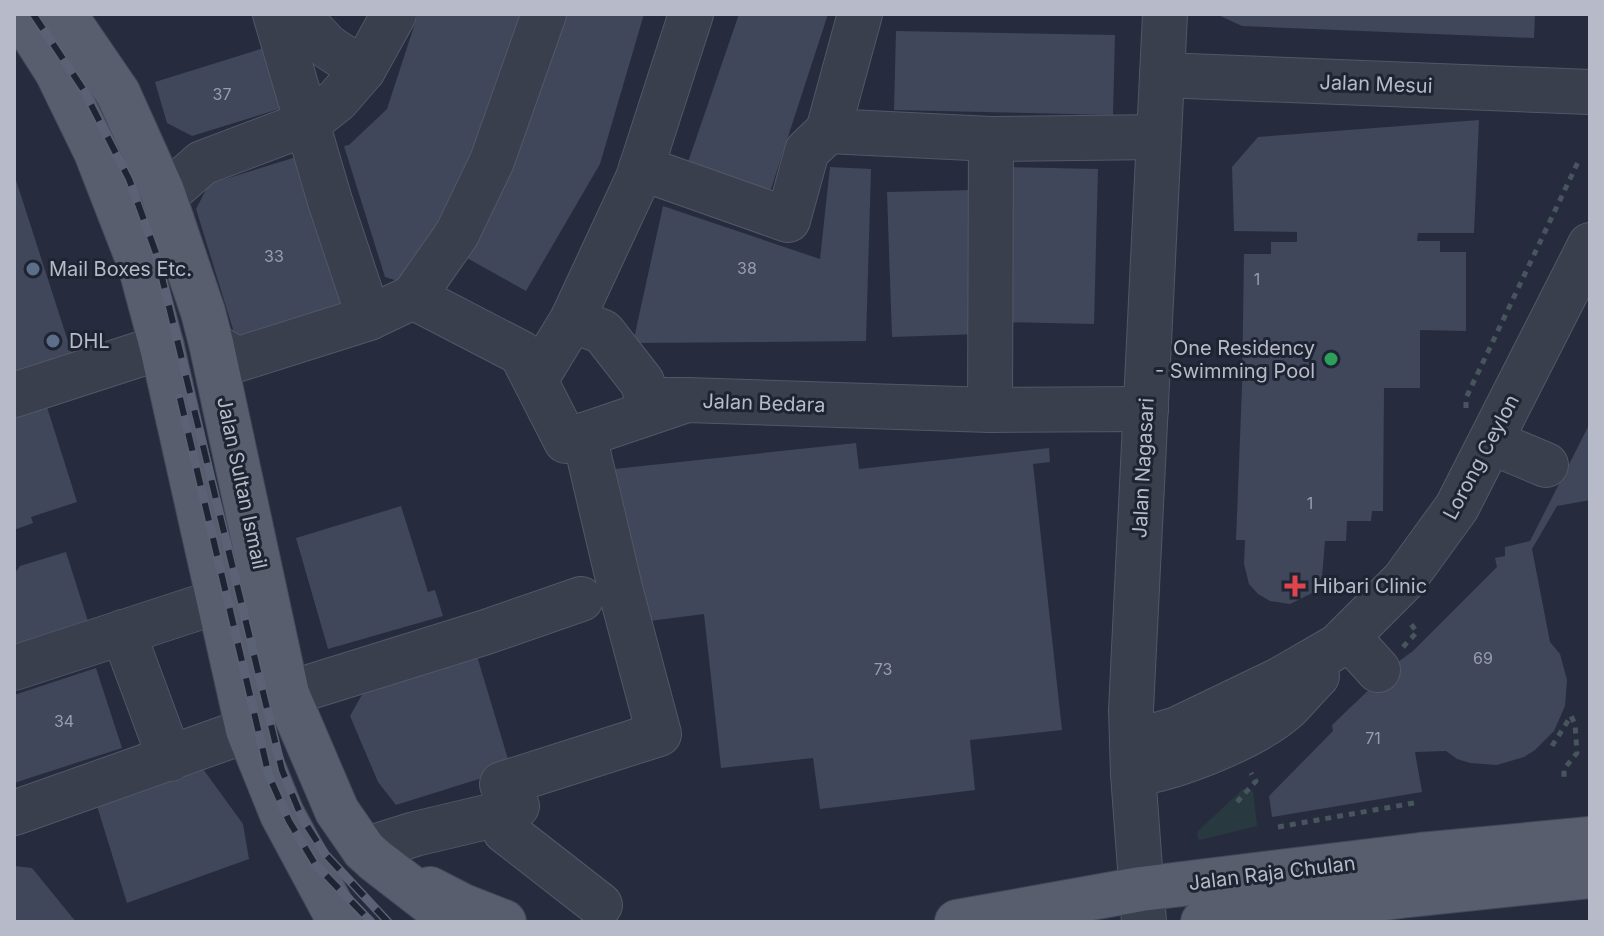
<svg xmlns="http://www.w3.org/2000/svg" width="1604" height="936" font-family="Inter,sans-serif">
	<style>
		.green { fill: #28393f }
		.building { fill: #40475b }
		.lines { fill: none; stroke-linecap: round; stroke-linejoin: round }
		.minor-casing { stroke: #525766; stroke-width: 46 }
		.major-casing { stroke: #434857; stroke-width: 46 }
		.path { stroke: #46565c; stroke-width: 5; stroke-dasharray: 6 6; stroke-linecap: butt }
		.minor { stroke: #3a3f4e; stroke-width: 44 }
		.major { stroke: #585e6e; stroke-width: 44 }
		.rail-casing { stroke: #5c6275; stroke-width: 9 }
		.rail { stroke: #1f2433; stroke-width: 6; stroke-dasharray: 18; stroke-linecap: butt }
		.service-dot { fill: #5c6f8a; stroke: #1f2433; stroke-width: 3 }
		.leisure-dot { fill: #2e9e5b; stroke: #1f2433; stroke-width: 3 }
		.health-dot { fill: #e0444e; stroke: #1f2433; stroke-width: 3 }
		.labels { text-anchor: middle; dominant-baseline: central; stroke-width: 6; stroke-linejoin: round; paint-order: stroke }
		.number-label { font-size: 16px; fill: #989dae }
		.street-label { font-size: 20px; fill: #b6bac9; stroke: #1f2433 }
		.poi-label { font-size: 20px; fill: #b6bac9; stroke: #1f2433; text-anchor: start }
	</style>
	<rect width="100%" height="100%" fill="#262c3e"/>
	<polygon class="green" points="1243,789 1253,791 1257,826 1200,840 1198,838 1197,832"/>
	<g class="building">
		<polygon points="418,14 527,14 490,131 404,283 385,277 344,146 349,145 387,109"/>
		<polygon points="562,14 644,14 600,164 526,291 458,253"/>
		<polygon points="739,14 828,14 770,192 688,162"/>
		<polygon points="1216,14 1535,14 1534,38 1242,26"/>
		<polygon points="896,31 1115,35 1113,115 894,110"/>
		<polygon points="270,46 289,106 192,136 167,123 155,82"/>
		<polygon points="1479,120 1474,233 1418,233 1417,241 1440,241 1440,252 1466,252 1466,331 1420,330 1420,388 1384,388 1383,511 1372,511 1371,521 1347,521 1346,541 1325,541 1322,577 1312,593 1290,604 1270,601 1258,594 1249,584 1244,564 1245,540 1236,540 1242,387 1244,254 1271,254 1271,242 1297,242 1297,232 1234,231 1232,167 1258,137"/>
		<polygon points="306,154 352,303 236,339 196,209 209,184"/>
		<polygon points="830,167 871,169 866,341 633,343 663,206 820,259"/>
		<polygon points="1003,167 1098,169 1094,324 999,322"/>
		<polygon points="14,174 75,363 14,383"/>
		<polygon points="976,190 981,334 892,337 887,192"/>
		<polygon points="47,407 77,502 31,517 33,523 14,530 14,417"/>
		<polygon points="1590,423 1590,500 1557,506 1532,549 1550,642 1560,654 1567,680 1565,706 1554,731 1535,750 1524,757 1497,765 1470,763 1457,759 1446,751 1415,752 1422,792 1272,817 1269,796 1333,731 1332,725 1398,662 1413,651 1497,567 1495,558 1505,556 1505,547 1530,541"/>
		<polygon points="856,443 859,469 1049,448 1050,462 1033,464 1062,730 970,740 975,790 820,809 813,758 721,768 704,614 634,623 614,469"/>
		<polygon points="401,506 428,592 435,590 443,616 328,649 296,538"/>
		<polygon points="66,552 92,634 14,650 14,574 20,566"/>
		<polygon points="477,656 511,769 396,805 378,782 350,716 364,691"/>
		<polygon points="96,668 122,748 14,783 14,695"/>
		<polygon points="203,769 243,824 249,859 127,903 97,806"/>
		<polygon points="14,866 32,868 76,922 14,922"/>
	</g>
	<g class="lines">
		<g class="minor-casing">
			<g id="minor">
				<polyline points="275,14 330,201 369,318"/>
				<polyline points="860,14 828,131 991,139 1159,137"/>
				<polyline points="308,26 328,47 363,70"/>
				<polyline points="1162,75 1590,92"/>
				<polyline points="641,168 788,220 807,151 828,131"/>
				<polyline points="162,191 177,185 202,163 308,123 337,100 363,70 394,14"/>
				<polyline points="413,297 457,234 492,161 544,14"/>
				<polyline points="572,320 603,332 642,382 648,400 687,400"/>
				<polyline points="211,343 236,360 369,318 413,297 521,353 566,441 687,400 990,410 1146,409"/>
				<polyline points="536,379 572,320 638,178 691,14"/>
				<polyline points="14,395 162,347"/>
				<polyline points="990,410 991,139"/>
				<polyline points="1491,442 1546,465"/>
				<polyline points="123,632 170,759"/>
				<polyline points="1349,638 1378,670"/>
				<polyline points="14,668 219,601"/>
				<polyline points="287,694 486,632 581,599"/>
				<polyline points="1132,739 1153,736 1177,729 1279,680 1338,646 1404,580 1457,507 1590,245"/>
				<path d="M1133 774C1175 769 1255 737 1287 708 1297 698 1307 686 1317 676"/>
				<polyline points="14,813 248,730"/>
				<polyline points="499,814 517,806 502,784 659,734 621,592 584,435"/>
				<polyline points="364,850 415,834 499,814 505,831 600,905"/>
				<polyline points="1144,922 1133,774 1131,710 1165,14"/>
			</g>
		</g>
		<g class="major-casing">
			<g id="major">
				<polyline points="20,14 57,72 96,152 140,265 162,347 248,730 282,814 340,922"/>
				<polyline points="64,14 118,93 162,191 203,312 211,343 287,694 337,811 364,850 375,860 455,922"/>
				<polyline points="430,889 463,906 504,922"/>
				<polyline points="957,922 1141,889 1420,855 1590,839"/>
				<polyline points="1203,922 1408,895 1590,876"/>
			</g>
		</g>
		<g class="path">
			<polyline points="1466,408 1466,398 1578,162"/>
			<polyline points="1403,647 1417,632 1411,624"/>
			<polyline points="1552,746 1571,716 1575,724 1577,753 1564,769 1564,781"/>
			<polyline points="1237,802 1256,781 1251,773"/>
			<polyline points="1278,827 1414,803"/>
		</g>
		<use href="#minor" class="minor"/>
		<use href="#major" class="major"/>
		<g class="rail-casing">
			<g id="rail">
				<polyline points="33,14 83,89 129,179 156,253 282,770 302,818 325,854 388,922"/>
				<polyline points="180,398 269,776 289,821 315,864 371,922"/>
			</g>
		</g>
		<use href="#rail" class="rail"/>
	</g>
	<g class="service-dot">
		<circle cx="33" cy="269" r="8"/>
		<circle cx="53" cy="341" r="8"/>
	</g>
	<circle class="leisure-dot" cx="1331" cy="359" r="8"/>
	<path class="health-dot" d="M1291 574h8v8h8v8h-8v8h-8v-8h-8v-8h8z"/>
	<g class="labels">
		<g class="number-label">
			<text x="222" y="94">37</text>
			<text x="274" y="256">33</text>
			<text x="747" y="268">38</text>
			<text x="1257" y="279">1</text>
			<text x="1310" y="503">1</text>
			<text x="1483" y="658">69</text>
			<text x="883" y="669">73</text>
			<text x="64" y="721">34</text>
			<text x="1373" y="738">71</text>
		</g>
		<g class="street-label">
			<text transform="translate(1376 84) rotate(2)">Jalan Mesui</text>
			<text transform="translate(764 403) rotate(2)">Jalan Bedara</text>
			<text transform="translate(1481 457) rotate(-62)">Lorong Ceylon</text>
			<text transform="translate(1143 468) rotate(-87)">Jalan Nagasari</text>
			<text transform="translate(242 483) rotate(78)">Jalan Sultan Ismail</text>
			<text transform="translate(1272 873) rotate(-7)">Jalan Raja Chulan</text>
		</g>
		<g class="poi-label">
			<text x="49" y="269">Mail Boxes Etc.</text>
			<text x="69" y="341">DHL</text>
			<text x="1315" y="348" text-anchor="end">One Residency<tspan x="1315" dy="23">- Swimming Pool</tspan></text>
			<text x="1313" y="586">Hibari Clinic</text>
		</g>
	</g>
	<rect width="1604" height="936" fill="none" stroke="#b6bac9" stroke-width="32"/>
</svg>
